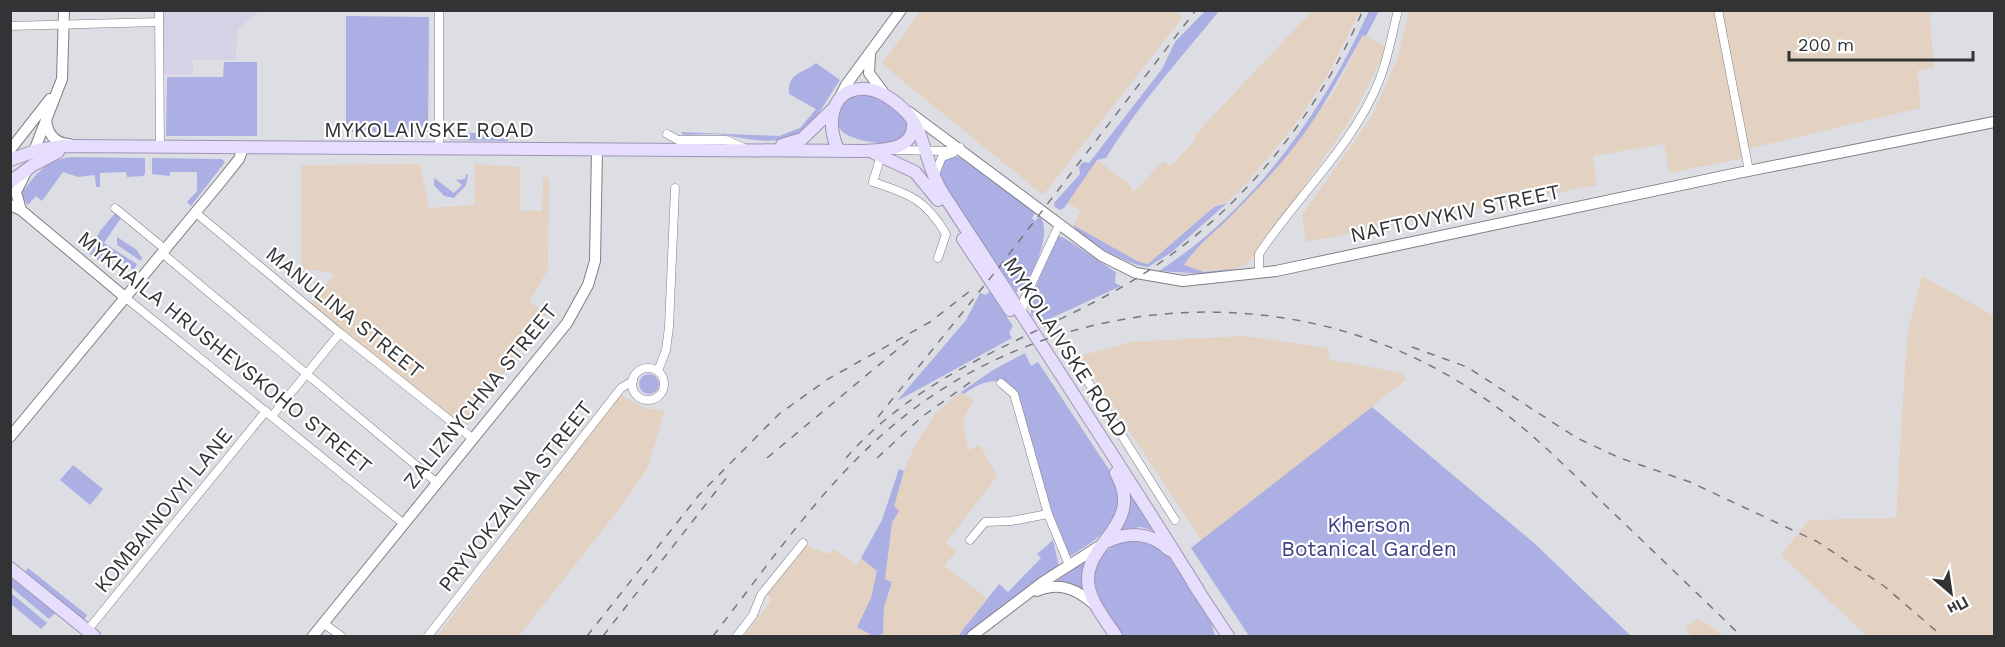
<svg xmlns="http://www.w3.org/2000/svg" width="2005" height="647" font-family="'Work Sans',sans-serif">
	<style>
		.industrial { fill: #e3d1c1 }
		.medical { fill: #d7d1e6 }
		.green { fill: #abafe3 }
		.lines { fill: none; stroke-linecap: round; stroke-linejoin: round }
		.street-casing { stroke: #7f7f85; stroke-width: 9 }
		.secondary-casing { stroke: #7f7f85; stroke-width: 12 }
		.primary-casing { stroke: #9d93b6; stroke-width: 14 }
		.street { stroke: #fff; stroke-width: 8 }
		.secondary { stroke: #fff; stroke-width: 10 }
		.primary { stroke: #e7ddfd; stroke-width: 12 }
		.rail { stroke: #76777b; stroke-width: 1.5; stroke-dasharray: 8 8; stroke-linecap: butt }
		.labels { text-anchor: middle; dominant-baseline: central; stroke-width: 4.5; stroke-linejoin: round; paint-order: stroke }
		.street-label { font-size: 21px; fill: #323335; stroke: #fff }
		.park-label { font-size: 21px; fill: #424086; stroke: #fff }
	</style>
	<rect width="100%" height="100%" fill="#dddee4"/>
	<g class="industrial">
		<polygon points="1175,10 1183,17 1043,195 882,64 920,11"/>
		<polygon points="1312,11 1360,11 1326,78 1292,129 1245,185 1227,202 1214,207 1148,264 1139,262 1073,225 1081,210 1066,203 1097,160 1127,182 1134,192 1163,161 1170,166 1186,150 1196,139 1194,136"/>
		<polygon points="1409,11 1715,11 1744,158 1669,173 1664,144 1593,156 1597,185 1306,242 1302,215 1371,117 1397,60"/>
		<polygon points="1721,11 1932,11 1930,22 1934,68 1918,70 1920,108 1747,149"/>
		<polygon points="1363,35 1384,45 1385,52 1363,96 1347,125 1255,255 1246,265 1233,269 1204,272 1184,265 1194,250 1265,180 1333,94"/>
		<polygon points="420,164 429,208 475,205 475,164 520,167 520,211 542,211 543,177 549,177 548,269 529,302 547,313 465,427 310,304 333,276 332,273 301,268 301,165"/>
		<polygon points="1922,276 1994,316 1994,636 1867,636 1781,555 1809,520 1896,518 1907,334"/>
		<polygon points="1243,336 1328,348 1330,360 1399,372 1407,379 1202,541 1080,356 1130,342"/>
		<polygon points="961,392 973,401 963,420 968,450 980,445 997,476 946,543 957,551 944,566 987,598 958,636 880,636 883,634 884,607 892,582 884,579 892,523 899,511 893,506 904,471 914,447 936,413"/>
		<polygon points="620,395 647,409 665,410 647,469 619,509 519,636 437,636"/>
		<polygon points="806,546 830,554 834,549 856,565 861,558 877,571 871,598 857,627 873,636 744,636 772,599 765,593"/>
		<polygon points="1698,618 1715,629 1723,636 1692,636 1685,629"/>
	</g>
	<polygon class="medical" points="162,11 260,11 237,30 236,60 193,60 193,75 164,75"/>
	<g class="green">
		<path d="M1205 11H1219C1180 59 1138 105 1106 158L1097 160 1064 208 1060 210 1055 207 1054 203 1080 174 1079 167 1083 162 1089 163 1162 69 1175 42Z"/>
		<path d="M1369 11H1379L1366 36 1363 35C1340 75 1322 112 1293 148 1273 174 1248 198 1225 222 1210 236 1195 248 1184 265L1204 272 1240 268 1205 274 1159 271C1253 210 1323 112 1369 11Z"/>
		<polygon points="346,16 429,17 428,132 350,132 350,125 346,125"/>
		<polygon points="224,62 257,62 257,136 166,136 167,77 223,77"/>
		<path d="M816 63 840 80C829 96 819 116 805 129 784 147 753 140 730 136 715 133 698 135 683 135L681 132 779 136 800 128 816 109 789 94C787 73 802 74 816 63Z"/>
		<path d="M852 95H878L908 120 909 134 898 144C867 144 809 136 852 95Z"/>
		<polygon points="459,133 508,133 508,141 451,140 451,135"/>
		<path d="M953 156 959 157 1036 212 1032 218 1035 221 1040 216C1053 235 1032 274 1021 292H1016L940 181 939 173 943 161Z"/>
		<path d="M73 157 145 158V174L143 176 127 177 126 172 100 173V187H96L95 175 78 177 63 172 42 201 36 196 28 205 20 195C35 175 46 159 73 157Z"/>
		<polygon points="152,158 222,159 225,162 191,206 187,202 197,191 197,172 170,172 170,176 152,174"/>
		<polygon points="466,174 468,174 466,185 454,198 444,196 434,185 434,178 454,193 462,185 456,180 465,179"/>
		<path d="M1227 203 1172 252 1148 267C1130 266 1081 240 1073 225L1139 262 1148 264 1214 207Z"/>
		<polygon points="116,212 121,218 104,243 137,264 134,270 109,252 105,252 98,260 89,253 100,231"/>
		<path d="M1059 236C1066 237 1105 266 1116 272L1115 283 1121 286 1043 322 1031 315V299L1054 242Z"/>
		<polygon points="117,237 137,250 142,258 141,261 117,245"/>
		<polygon points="990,292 1013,326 1009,333 1012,338 897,401 966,320 980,293 985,295"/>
		<path d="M1025 353 1031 366 1038 362 1112 474C1132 519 1102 537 1067 558L1052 521 1017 393C1003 374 981 381 964 394L961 392 993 370Z"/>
		<circle cx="649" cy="384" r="10"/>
		<polygon points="1372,407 1534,543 1631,636 1249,636 1191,548"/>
		<polygon points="73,465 103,489 90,505 60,480"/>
		<polygon points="899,469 904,471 894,506 899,511 892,523 885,579 892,582 884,607 883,634 873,636 857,627 871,598 877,571 861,558 882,520"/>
		<polygon points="1128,487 1156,531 1140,527 1120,530"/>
		<polygon points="1053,540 1059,566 967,636 958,636 999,584 1008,592 1041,558 1037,554"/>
		<path d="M1123 540H1145L1165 551 1211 621 1215 636H1123C1101 602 1072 566 1123 540Z"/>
		<polygon points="1089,557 1084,570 1082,590 1055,582"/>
		<polygon points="28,568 87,615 84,620 25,572"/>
		<polygon points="10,577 55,613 49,619 11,587"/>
		<polygon points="11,593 47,623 41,629 11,604"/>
	</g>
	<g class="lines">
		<g class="street-casing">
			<g id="street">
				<polyline points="159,10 160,148"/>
				<polyline points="439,10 439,148"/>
				<polyline points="1718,10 1749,171"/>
				<polyline points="10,26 159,22"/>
				<polyline points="667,134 678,140 726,140 744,148"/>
				<polyline points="895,150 948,151 960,147"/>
				<path d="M881 155 873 182C910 194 926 200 946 234L938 258"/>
				<polyline points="935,174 942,157 953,153"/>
				<polyline points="115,208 166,250"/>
				<polyline points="196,213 340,333 472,438"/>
				<polyline points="163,254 436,482"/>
				<path d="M1259 273V254C1297 196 1353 146 1379 81 1388 59 1392 34 1398 10"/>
				<polyline points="126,298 404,524"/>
				<polyline points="1022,312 1024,300 1059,225"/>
				<polyline points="1075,361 1175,520"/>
				<circle cx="648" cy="384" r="16"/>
				<polyline points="658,371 666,350 669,327 675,188"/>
				<polyline points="1001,383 1014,394 1048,514 1069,565"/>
				<polyline points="272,416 340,333"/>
				<polyline points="970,540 985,522 1011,521 1048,514"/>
				<polyline points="323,623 341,636"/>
				<polyline points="87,631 266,411"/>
				<polyline points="428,636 621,388 633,381"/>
				<polyline points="737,636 753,615 761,595 803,543"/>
			</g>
		</g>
		<g class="secondary-casing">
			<g id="secondary">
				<polyline points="870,55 869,73 886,96"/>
				<polyline points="840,97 846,85 901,10"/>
				<polyline points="909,112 1102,256 1136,273 1183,281 1276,271 1733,174 1994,122"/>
				<path d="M46 119C47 133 54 143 69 144"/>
				<polyline points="10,150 50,99"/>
				<polyline points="34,151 62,79 64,10"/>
				<polyline points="10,205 21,210 126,298"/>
				<polyline points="21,210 16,192 26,172"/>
				<polyline points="10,437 219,184 239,159 243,148"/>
				<path d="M1037 591C1061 581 1078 590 1096 606"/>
				<polyline points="313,636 567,323 588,285 595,261 597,149"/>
				<polyline points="972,636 1043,582 1104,543"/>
			</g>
		</g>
		<g class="primary-casing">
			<g id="primary">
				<polyline points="782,145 802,139 833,109"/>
				<path d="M838 149C827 128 829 91 860 89 877 87 896 101 907 113 926 134 926 168 942 192 1028 324 1115 456 1198 590"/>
				<polyline points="874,153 915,172 938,200"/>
				<path d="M10 160 38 150 63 146 864 151C884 150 916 150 913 121"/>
				<polyline points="10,182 33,165 58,152"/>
				<polyline points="963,239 1010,310"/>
				<path d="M1116 473C1147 527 1079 543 1089 588 1093 605 1106 621 1116 636"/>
				<path d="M1108 541C1129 532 1152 532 1169 550"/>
				<polyline points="10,568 94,636"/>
				<polyline points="1193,583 1228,636"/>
			</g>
		</g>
		<use href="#street" class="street"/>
		<use href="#secondary" class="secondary"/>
		<use href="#primary" class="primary"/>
		<g class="rail">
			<polyline points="1412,347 1467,367 1577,438 1620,458 1690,482 1818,542 1884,586 1942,636"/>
			<polyline points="878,417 1000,266 1196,10"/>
			<polyline points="767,458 910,339"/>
			<path d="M846 458C916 378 1011 346 1102 298 1219 237 1311 131 1363 10"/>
			<polyline points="877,458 923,416 972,381"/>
			<polyline points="587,636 699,495 779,414 828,379 930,322 970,291"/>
			<polyline points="603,636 731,472"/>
			<path d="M713 636C776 555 835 466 919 405 1082 287 1307 280 1475 392 1523 423 1563 464 1604 504 1650 548 1696 592 1741 636"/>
		</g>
	</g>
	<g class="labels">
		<g class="street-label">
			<text x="429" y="129">MYKOLAIVSKE ROAD</text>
			<text transform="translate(1455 213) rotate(-12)">NAFTOVYKIV STREET</text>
			<text transform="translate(345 312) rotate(39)">MANULINA STREET</text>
			<text transform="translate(1066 347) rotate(57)">MYKOLAIVSKE ROAD</text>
			<text transform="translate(225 352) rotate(39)">MYKHAILA HRUSHEVSKOHO STREET</text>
			<text transform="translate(480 396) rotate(-51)">ZALIZNYCHNA STREET</text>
			<text transform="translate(515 496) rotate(-52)">PRYVOKZALNA STREET</text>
			<text transform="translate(163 510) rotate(-51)">KOMBAINOVYI LANE</text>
		</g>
		<g class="park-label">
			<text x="1369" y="524">Kherson<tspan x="1369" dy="24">Botanical Garden</tspan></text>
		</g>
	</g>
	<rect width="2005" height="647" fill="none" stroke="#323335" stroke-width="24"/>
	<g transform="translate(1951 593) rotate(151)" stroke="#ffffff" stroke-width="4.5" paint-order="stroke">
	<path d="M0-4.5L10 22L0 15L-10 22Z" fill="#323335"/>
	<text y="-9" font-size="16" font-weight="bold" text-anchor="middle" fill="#323335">Пн</text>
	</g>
	<path d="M1789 51v9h184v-9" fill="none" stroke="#323335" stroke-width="3"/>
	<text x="1798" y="51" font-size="18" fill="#323335" stroke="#ffffff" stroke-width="4.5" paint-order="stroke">200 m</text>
</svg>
